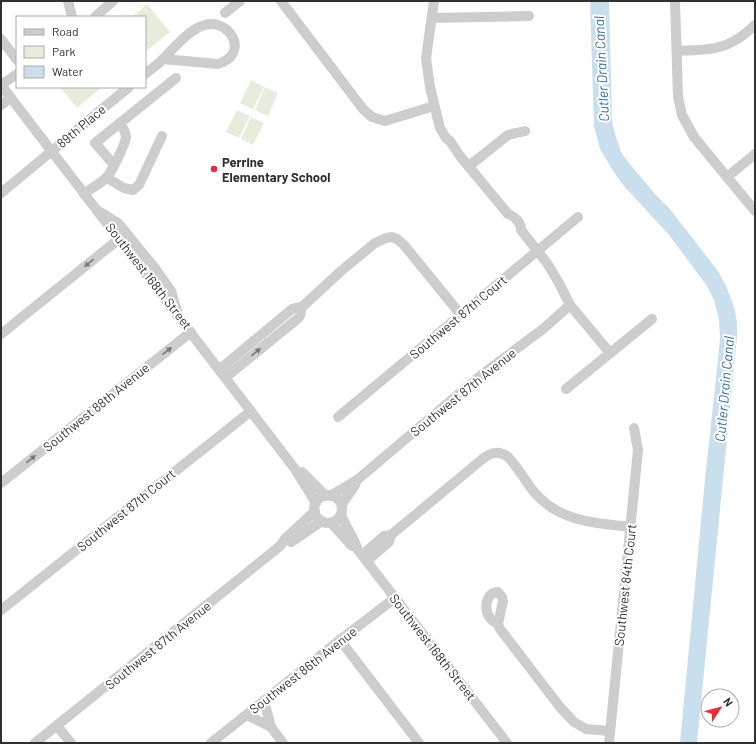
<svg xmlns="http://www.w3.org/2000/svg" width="756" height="744" font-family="Barlow,sans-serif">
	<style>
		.green { fill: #e6eddd }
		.water { fill: #c9dfee }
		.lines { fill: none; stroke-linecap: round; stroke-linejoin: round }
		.minor { stroke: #cdcdcd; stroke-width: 10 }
		.oneway { fill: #777 }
		.poi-dot { fill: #ed2c38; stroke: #fff; stroke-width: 1.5 }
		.labels { text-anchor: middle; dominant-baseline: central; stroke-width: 4; stroke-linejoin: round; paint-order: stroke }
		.street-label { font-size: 13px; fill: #303030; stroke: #fff }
		.poi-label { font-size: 13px; font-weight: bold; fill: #303030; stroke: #fff; text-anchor: start }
		.water-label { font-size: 14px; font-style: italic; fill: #397196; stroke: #fff }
	</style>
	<rect width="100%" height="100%" fill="#fff"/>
	<g class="green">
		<polygon points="147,4 170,32 145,52 145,17 132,17"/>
		<polygon points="251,80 264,87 253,109 240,103"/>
		<polygon points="60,87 102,87 77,108"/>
		<polygon points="265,87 278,93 268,116 255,110"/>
		<polygon points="237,110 250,116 239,138 226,132"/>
		<polygon points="251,117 264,123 253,145 241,139"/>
	</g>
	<polygon class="water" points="590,1 609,1 612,118 613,127 617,140 621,152 629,163 655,194 669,208 718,271 726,286 734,307 737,322 737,337 697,743 680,743 705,479 718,360 720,338 719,319 714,300 707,286 669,235 623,185 615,174 600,149 594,126"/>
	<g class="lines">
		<g class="minor">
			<polyline points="68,1 72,17"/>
			<polyline points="281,1 363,109 372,117 385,121 434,106"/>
			<path d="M434 1 426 58 430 87 440 128 446 138 450 141 460 156 508 214C515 217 521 222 521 230L547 263 559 283 570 305 610 353"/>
			<polyline points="675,1 678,97 682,115 694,137 755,211"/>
			<polyline points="225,13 240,1"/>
			<polyline points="95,17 113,1"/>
			<polyline points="432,18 529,16"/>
			<polyline points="1,39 17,60"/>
			<path d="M677 51C695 50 716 51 732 42 741 38 748 31 755 25"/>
			<path d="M145 74C151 69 159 64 164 58 174 48 188 31 202 26 228 15 252 54 218 64L163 59"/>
			<polyline points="1,85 295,469 316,503"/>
			<polyline points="1,85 17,74"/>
			<polyline points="1,105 11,98"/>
			<polyline points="114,165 95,143 120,123"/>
			<polyline points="469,166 508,135 525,131"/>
			<polyline points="727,177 755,154"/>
			<polyline points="107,178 124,188 133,190 139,185 162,136"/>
			<path d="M1 193C44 158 86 122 129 87"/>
			<path d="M84 194C91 188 102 183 107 177 112 171 125 145 126 137 126 132 122 127 120 123L176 78"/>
			<polyline points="100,212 118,223 154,267 171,291 177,311"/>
			<polyline points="1,334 119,239"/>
			<polyline points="220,369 292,309 302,307"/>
			<polyline points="226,377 296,320 300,316 302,307 341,271 375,243 386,238 392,237 397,239 404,245 461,315"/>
			<polyline points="566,389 652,319"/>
			<polyline points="338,417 578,217"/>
			<polyline points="302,472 326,496"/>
			<polyline points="1,483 191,332"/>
			<circle cx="328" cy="509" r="14"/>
			<polyline points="330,496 357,480 480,376 543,329 570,305"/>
			<path d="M342 505C346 496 354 490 357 480"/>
			<path d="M341 515C346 527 354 538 358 550L507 743"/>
			<polyline points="331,523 352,546"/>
			<polyline points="291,542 322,521"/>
			<polyline points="362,555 384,536 391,535"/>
			<path d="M367 561 389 542 391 535 480 461C489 453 498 449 508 457 518 467 525 481 534 492 560 522 594 523 631 527"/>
			<polyline points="1,610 251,411"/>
			<path d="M498 624C495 622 492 621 490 618 484 610 485 592 498 592L502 597 503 601 498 624 500 629 560 707 574 722 586 729 610 731"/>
			<polyline points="340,640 419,743"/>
			<polyline points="264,701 271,727"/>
			<polyline points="247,715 271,727 283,743"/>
			<polyline points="57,726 71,743"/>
			<polyline points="35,743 280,546 285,539 315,511"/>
			<polyline points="211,743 340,640 395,598"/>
			<polyline points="609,743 638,450 634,428"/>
		</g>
	</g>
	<defs><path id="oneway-solid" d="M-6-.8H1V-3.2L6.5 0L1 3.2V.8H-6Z"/></defs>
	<g class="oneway">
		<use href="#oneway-solid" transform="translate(89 263) rotate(141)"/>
		<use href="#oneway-solid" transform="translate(167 351) rotate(-38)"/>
		<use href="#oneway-solid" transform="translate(256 352) rotate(-39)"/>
		<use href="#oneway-solid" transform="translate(31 459) rotate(-39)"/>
	</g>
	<circle class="poi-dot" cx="214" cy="169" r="4"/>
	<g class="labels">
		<g class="street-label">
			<text transform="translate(81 126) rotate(-40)">89th Place</text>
			<text transform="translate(149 276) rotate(52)">Southwest 168th Street</text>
			<text transform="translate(458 317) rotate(-40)">Southwest 87th Court</text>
			<text transform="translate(463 392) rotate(-39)">Southwest 87th Avenue</text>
			<text transform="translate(96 407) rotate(-39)">Southwest 88th Avenue</text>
			<text transform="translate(126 510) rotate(-39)">Southwest 87th Court</text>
			<text transform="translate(625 585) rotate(-84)">Southwest 84th Court</text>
			<text transform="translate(158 645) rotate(-39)">Southwest 87th Avenue</text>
			<text transform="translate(433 647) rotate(52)">Southwest 168th Street</text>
			<text transform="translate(303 670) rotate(-38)">Southwest 86th Avenue</text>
		</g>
		<g class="poi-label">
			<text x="222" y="162">Perrine<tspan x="222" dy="15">Elementary School</tspan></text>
		</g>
		<g class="water-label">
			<text transform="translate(601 69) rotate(-93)">Cutler Drain Canal</text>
			<text transform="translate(724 389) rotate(-85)">Cutler Drain Canal</text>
		</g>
	</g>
	<rect width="756" height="744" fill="none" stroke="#303030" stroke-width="4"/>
	<rect x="16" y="16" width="130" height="72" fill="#ffffff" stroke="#acacac"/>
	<rect x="24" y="29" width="20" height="6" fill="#cdcdcd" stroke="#acacac"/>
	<text x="52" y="36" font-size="12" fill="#303030">Road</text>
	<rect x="24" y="46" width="20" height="12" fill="#e6eddd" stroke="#acacac"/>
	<text x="52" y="56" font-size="12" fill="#303030">Park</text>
	<rect x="24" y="66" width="20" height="12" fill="#c9dfee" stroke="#acacac"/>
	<text x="52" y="76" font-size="12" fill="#303030">Water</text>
	<g transform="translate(720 708) rotate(54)"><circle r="19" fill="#ffffff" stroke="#acacac"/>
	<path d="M0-3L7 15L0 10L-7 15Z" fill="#ed2c38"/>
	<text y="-6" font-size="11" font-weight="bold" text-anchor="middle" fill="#303030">N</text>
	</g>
</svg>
